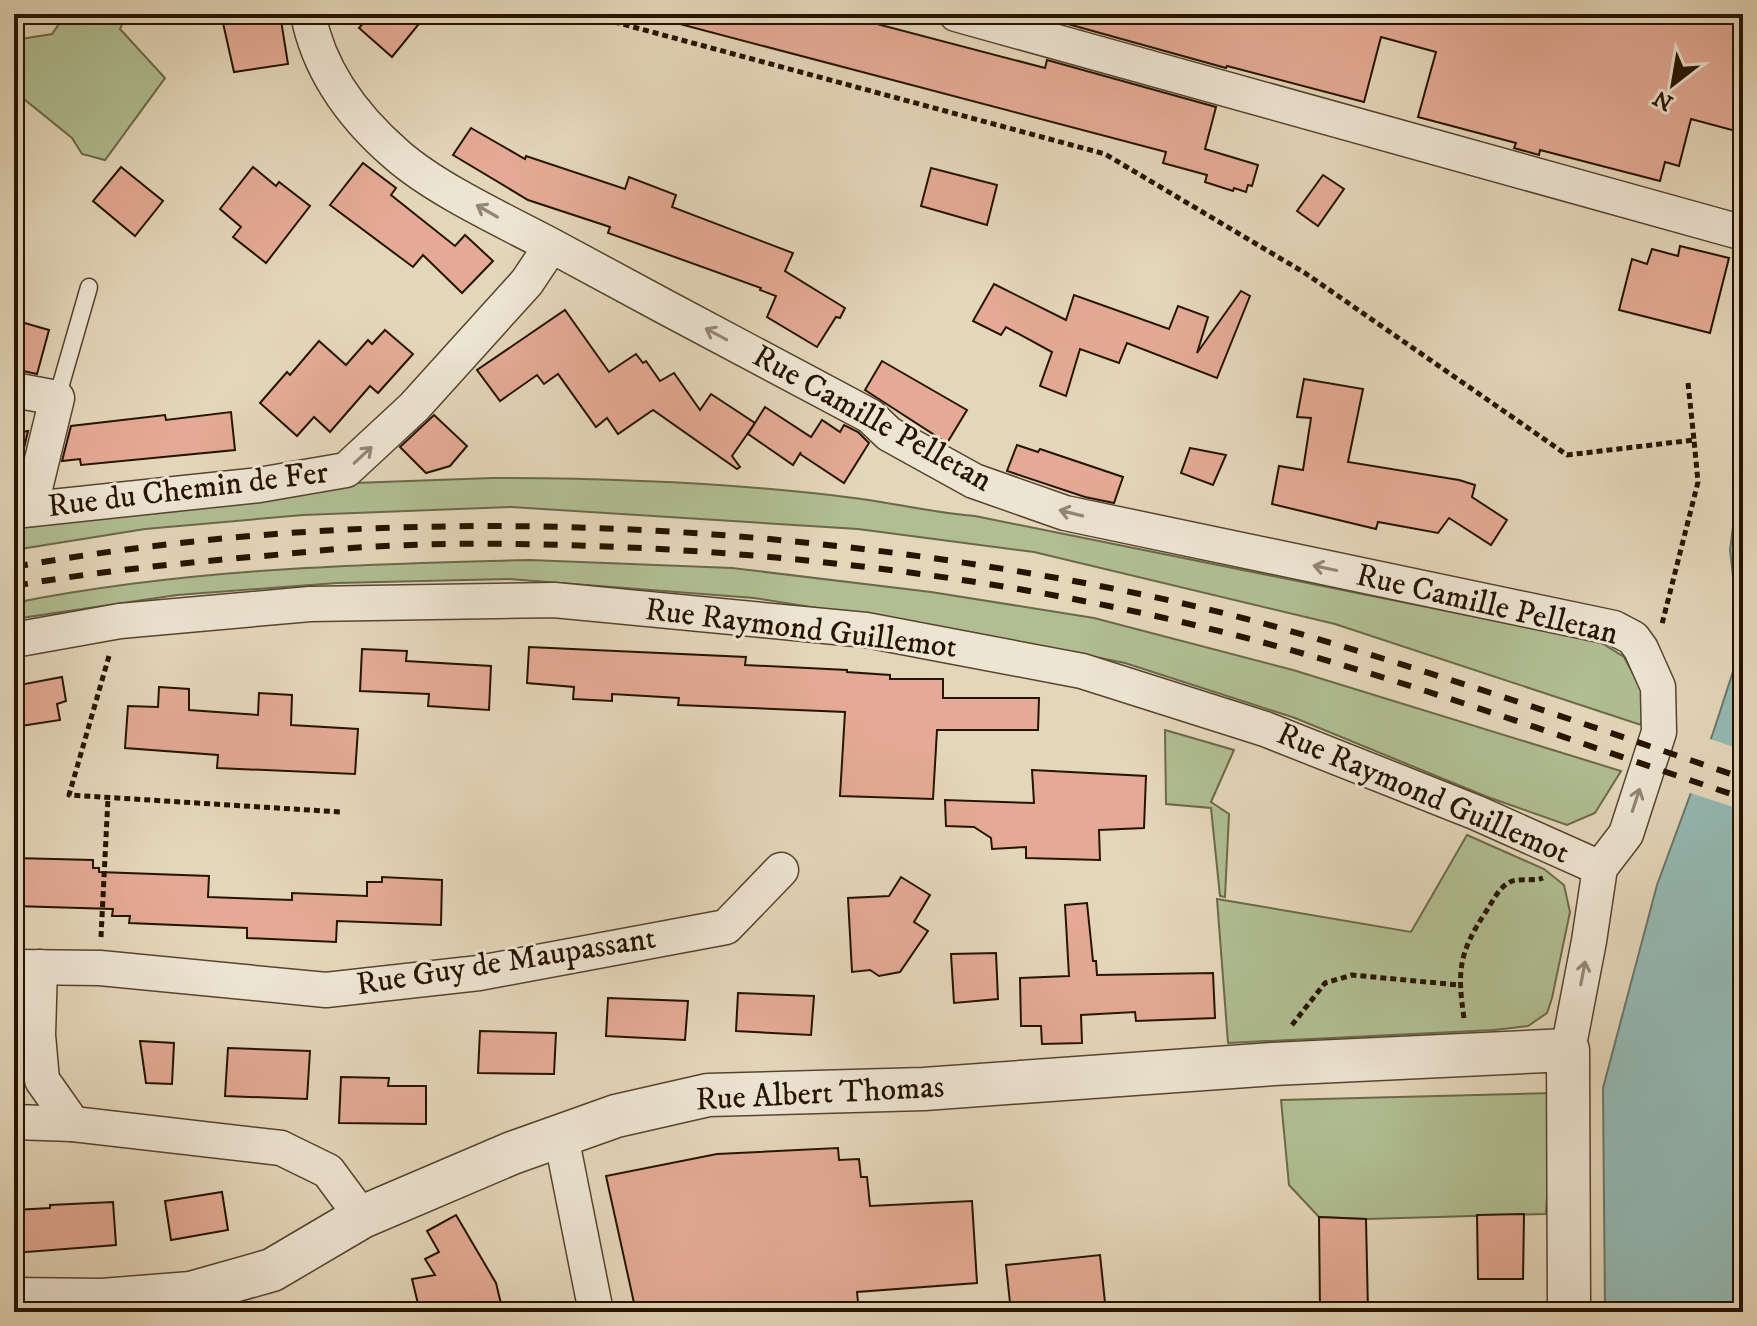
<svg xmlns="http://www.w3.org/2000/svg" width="1757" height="1326" font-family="'IM FELL DW Pica',serif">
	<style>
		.green { fill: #b0be92; stroke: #6b6949; stroke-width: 2 }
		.water { fill: #95b9b3; stroke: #69776b; stroke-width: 2 }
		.pier { fill: #e4d6b9 }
		.building { fill: #e4aa95; stroke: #261400; stroke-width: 2 }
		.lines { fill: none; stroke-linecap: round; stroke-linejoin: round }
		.service-casing { stroke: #56442e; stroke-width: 19 }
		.minor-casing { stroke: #56442e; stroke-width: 37 }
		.tertiary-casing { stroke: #56442e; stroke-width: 45 }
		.path { stroke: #261400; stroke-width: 5; stroke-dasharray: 6 4; stroke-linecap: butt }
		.service { stroke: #ede4d2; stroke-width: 16 }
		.minor { stroke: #ede4d2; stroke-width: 34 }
		.tertiary { stroke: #ede4d2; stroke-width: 42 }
		.rail { stroke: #261400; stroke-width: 6; stroke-dasharray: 14 14; stroke-linecap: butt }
		.oneway { stroke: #938674 }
		.labels { text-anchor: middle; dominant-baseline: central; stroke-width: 6; stroke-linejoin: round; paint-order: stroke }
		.street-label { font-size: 32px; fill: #261400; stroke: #ede4d2 }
	</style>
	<rect width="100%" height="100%" fill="#e4d6b9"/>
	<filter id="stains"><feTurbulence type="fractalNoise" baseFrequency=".0025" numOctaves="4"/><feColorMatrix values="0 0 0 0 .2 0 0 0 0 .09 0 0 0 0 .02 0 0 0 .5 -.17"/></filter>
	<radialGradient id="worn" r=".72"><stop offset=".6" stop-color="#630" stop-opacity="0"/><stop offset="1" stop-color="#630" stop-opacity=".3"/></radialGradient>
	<g class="green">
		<polygon points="66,14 127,14 120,29 165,78 105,160 82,154 72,138 14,91 14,40 52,34"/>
		<path d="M492 478C611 478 736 483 854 498 894 503 934 513 975 516L1600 642 1624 657 1645 696 1641 725 1335 624 1034 552 858 529 511 507 303 515 145 529 14 550V528L354 483Z"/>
		<path d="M530 560 732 568 931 592 1094 618 1293 670 1621 771 1595 813 1567 825 1485 796 1295 718 1125 663 969 632 754 598 509 579 337 583 177 595 14 619V603C184 569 358 564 530 560Z"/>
		<polygon points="1165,730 1234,750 1211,802 1229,814 1225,897 1220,896 1211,808 1166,804"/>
		<polygon points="1467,835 1544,869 1564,885 1570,912 1552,998 1547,1013 1528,1026 1494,1030 1228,1043 1217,899 1411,932"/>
		<polygon points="1553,1093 1546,1214 1366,1219 1319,1217 1289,1185 1281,1100"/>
	</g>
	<polygon class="water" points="1743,447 1743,1312 1605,1312 1603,1088 1657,885 1713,733 1741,647 1730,550"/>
	<polygon class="pier" points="1707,738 1743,750 1743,810 1687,792"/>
	<g class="building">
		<polygon points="221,14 280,14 288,64 234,72"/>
		<polygon points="371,14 427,14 392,57 359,28"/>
		<polygon points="677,14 839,14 1045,68 1047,60 1216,107 1205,149 1258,165 1252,186 1248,185 1246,192 1234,188 1233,191 1205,182 1207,175 1163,163 1166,152 676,23"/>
		<polygon points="1059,14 1743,14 1743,133 1691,119 1679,166 1665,162 1660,181 1540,150 1539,155 1514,148 1516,143 1418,117 1436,52 1381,37 1364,102 1227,66 1226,68 1057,21"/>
		<polygon points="471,128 525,159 526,156 625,189 629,177 676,195 672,207 793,253 785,271 845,308 840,318 836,317 817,347 767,317 776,296 760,290 761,288 608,233 610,227 528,200 453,155"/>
		<polygon points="363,163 396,188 391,195 455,246 465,235 493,261 462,293 423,255 413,267 330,205"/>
		<polygon points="121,167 163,201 135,236 93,201"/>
		<polygon points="253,167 276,186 279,182 310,206 266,263 233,237 241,227 220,209"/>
		<polygon points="931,168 997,185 987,225 921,206"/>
		<polygon points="1323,175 1344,189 1318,226 1297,211"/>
		<polygon points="1680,246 1729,258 1710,333 1619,310 1632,259 1647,264 1652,249 1678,256"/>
		<polygon points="994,284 1066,320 1074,295 1169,329 1178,306 1208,317 1197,353 1241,291 1250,296 1217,378 1127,343 1119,363 1080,349 1066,396 1040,386 1052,352 1006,327 1001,335 973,321"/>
		<polygon points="565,310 609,372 636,354 643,363 646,361 660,381 674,373 700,410 711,394 755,423 732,456 740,467 737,469 653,410 618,434 607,418 596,427 558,374 544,384 537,375 500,401 477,370"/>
		<polygon points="14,320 49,330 37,374 14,369"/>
		<polygon points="385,330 413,354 378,393 370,386 330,432 314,417 297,436 260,403 287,372 290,375 319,341 346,365 368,340 372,344"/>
		<polygon points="882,361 967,410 947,443 865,390"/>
		<polygon points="1304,379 1363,389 1348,462 1459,480 1475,485 1472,497 1507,520 1491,545 1449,518 1438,533 1378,522 1376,529 1272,504 1279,466 1303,470 1311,418 1297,417"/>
		<polygon points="765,407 811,437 822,420 840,432 844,425 858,432 869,443 844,483 800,454 801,452 793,465 748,434"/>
		<polygon points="231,412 235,450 81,465 80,459 62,461 71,426 165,415 166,420"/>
		<polygon points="434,415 467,446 450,466 426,473 400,447"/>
		<polygon points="28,431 20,465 14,466 14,433"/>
		<polygon points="1017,445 1038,452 1040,449 1123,477 1114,503 1085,497 1007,471"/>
		<polygon points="1190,448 1226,455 1213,485 1181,473"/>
		<polygon points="529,647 746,657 745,665 847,670 847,672 890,675 890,679 943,679 943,698 1039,698 1038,730 937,730 933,799 840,796 845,712 678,705 679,698 612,694 612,701 573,699 574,687 527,683"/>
		<polygon points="362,649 407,651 406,661 491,666 489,710 428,706 429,694 360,691"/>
		<polygon points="62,677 66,701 57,704 60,720 14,727 14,686"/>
		<polygon points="159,687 189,689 189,710 258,715 259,693 292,695 291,725 358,729 355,774 217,768 218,755 125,748 128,706 158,707"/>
		<polygon points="1032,770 1146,776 1144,828 1099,830 1100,860 1026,858 1026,847 992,849 991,838 974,827 946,826 945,800 1034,803"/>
		<polygon points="14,858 93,860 93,868 99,868 99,872 209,876 208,897 292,900 292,893 367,896 367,882 382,882 382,877 442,880 441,925 337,921 336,942 247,938 247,928 129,923 130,916 112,916 113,909 14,906"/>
		<polygon points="901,877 930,895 914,922 928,931 900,972 879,976 870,970 852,972 848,898 889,896"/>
		<polygon points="1087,903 1093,961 1096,961 1097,975 1213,973 1215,1018 1136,1021 1135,1012 1081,1015 1082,1043 1042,1044 1041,1026 1021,1026 1020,978 1069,976 1065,905"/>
		<polygon points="996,953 998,999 954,1003 951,954"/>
		<polygon points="738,993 814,996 811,1035 736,1031"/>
		<polygon points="608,998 688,1001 685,1040 606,1036"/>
		<polygon points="480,1031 556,1033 554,1074 478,1073"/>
		<polygon points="140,1041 174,1043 172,1084 146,1083"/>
		<polygon points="228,1048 310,1051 307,1099 225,1096"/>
		<polygon points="341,1077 389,1078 388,1086 426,1086 426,1124 339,1123"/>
		<polygon points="838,1148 839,1160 859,1159 861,1177 867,1177 870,1206 972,1201 977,1283 857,1292 859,1312 636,1312 606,1176 717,1154"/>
		<polygon points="222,1192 228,1230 171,1240 165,1201"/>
		<polygon points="113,1202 116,1245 14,1253 14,1210 50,1208 50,1205"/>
		<polygon points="1524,1214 1523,1279 1478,1279 1477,1215"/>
		<polygon points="456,1215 496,1283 503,1312 420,1312 412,1279 435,1275 425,1259 439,1252 427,1231"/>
		<polygon points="1319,1217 1366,1219 1368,1312 1320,1312"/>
		<polygon points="1100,1255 1106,1312 1011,1312 1006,1265"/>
	</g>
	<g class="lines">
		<g class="service-casing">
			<polyline id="service" points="57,398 89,287"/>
		</g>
		<g class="minor-casing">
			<g id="minor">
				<path d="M308 14C319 72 353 117 397 155 437 190 505 221 554 247 659 304 764 360 870 416L889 434 974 481 1065 513 1614 628 1633 638 1641 649 1658 687 1659 732 1626 834 1600 868 1589 941 1568 1050"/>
				<polyline points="956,14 1740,232"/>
				<polyline points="14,390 57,398 30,509"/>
				<polyline points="14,511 259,485 346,470 414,407 527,282 551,246"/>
				<polyline points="14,640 120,621 310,604 554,600 866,630 1082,671 1265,729 1477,813 1600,868"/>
				<polyline points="14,967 100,968 326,990 479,973 726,927 781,870"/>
				<polyline points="40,967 38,1035 42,1080 73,1124 281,1148 328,1171 362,1217"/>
				<polyline points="14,1122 73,1124"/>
				<polyline points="561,1136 596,1312"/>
			</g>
		</g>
		<g class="tertiary-casing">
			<polyline id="tertiary" points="14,1299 102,1300 191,1293 272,1270 362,1217 512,1153 616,1116 708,1095 924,1089 1273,1064 1568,1050 1569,1312"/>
		</g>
		<g class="path">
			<polyline points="585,14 1105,154 1305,273 1567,455 1694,440 1698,482 1662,624"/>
			<polyline points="1688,383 1694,440"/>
			<polyline points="109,656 69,795 340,812"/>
			<polyline points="101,937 108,798"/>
			<path d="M1464 1018C1457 971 1459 953 1485 913 1492 903 1497 890 1508 883 1517 877 1532 882 1543 878"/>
			<polyline points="1292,1025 1325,983 1352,975 1459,985"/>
		</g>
		<use href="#service" class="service"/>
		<use href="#minor" class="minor"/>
		<use href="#tertiary" class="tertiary"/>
		<g class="rail">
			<path d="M14 567C316 513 628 515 932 558 1043 574 1154 594 1262 623 1424 668 1584 724 1743 778"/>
			<path d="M14 586C93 572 172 564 251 557 290 554 328 549 366 547 469 541 574 544 677 550 871 562 1065 590 1254 640 1419 684 1581 744 1743 798"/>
		</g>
	</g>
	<defs><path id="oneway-shaft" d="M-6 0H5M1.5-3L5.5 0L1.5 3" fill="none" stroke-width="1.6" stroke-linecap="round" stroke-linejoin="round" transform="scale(2)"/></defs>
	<g class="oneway">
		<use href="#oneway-shaft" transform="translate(487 211) rotate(-150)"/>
		<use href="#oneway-shaft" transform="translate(716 334) rotate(-152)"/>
		<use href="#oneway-shaft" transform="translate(363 455) rotate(-43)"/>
		<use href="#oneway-shaft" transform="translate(1071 513) rotate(-166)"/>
		<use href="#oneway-shaft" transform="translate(1325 568) rotate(-168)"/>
		<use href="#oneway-shaft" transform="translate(1636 800) rotate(-72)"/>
		<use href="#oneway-shaft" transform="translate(1583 973) rotate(-79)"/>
	</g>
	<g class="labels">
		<g class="street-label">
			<text transform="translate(872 419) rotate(29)">Rue Camille Pelletan</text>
			<text transform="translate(188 490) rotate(-7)">Rue du Chemin de Fer</text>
			<text transform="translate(1487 605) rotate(13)">Rue Camille Pelletan</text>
			<text transform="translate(801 629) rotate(7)">Rue Raymond Guillemot</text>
			<text transform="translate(1423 794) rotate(23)">Rue Raymond Guillemot</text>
			<text transform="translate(506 962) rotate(-9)">Rue Guy de Maupassant</text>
			<text transform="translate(820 1094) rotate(-3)">Rue Albert Thomas</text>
		</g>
	</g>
	<rect width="1757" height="1326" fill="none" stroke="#e4d6b9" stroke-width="48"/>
	<rect x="16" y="16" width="1725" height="1294" fill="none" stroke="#261400" stroke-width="4"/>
	<rect x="24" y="24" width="1709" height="1278" fill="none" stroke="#261400" stroke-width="2"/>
	<g transform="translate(1673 84) rotate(211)" stroke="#ede4d2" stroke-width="6" paint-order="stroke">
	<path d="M0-6L14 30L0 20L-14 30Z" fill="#261400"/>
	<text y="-12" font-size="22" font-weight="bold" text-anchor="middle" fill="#261400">N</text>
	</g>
	<rect width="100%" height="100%" filter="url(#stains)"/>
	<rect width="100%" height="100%" fill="url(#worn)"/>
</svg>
